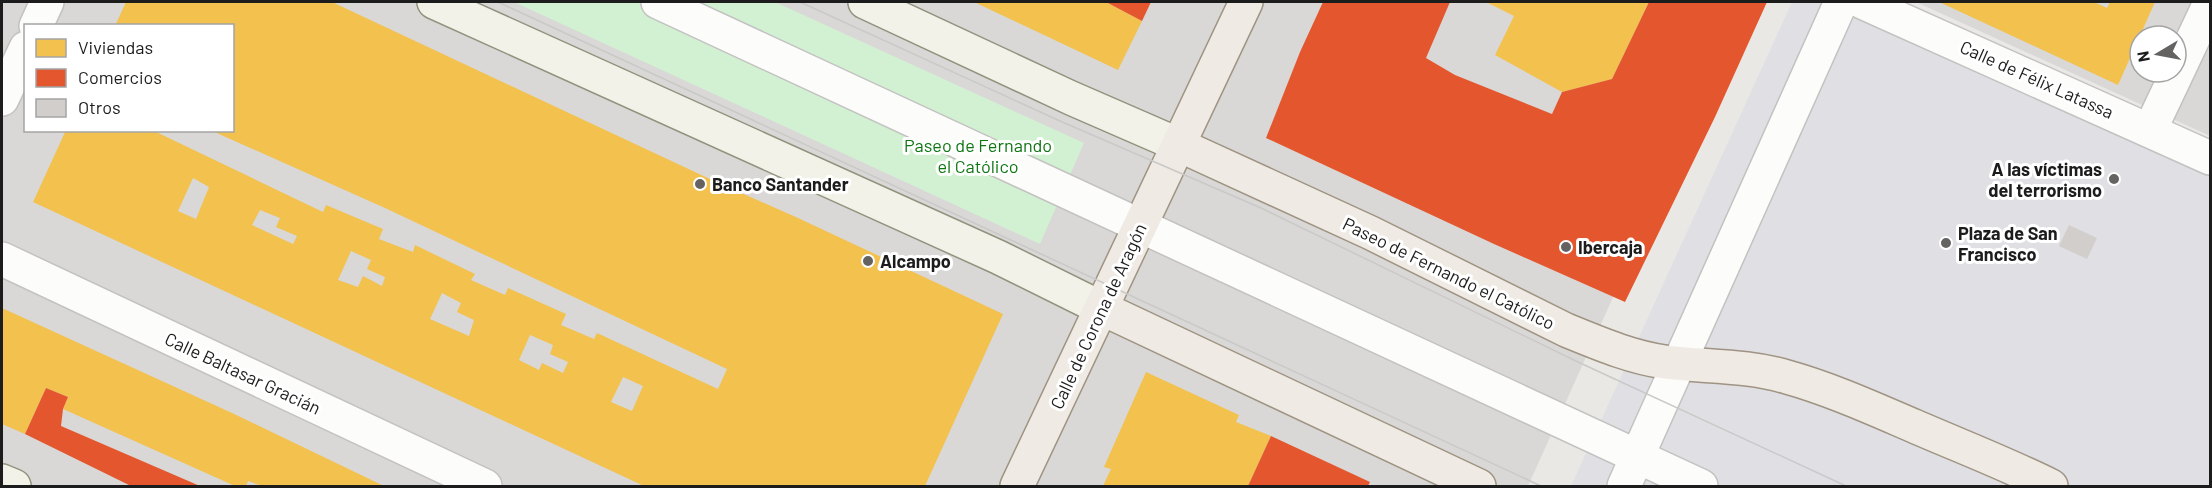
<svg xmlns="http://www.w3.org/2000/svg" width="2212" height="488" font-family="Barlow,sans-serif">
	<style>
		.residential { fill: #d9d8d6; fill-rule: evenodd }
		.park { fill: #d2f0d2 }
		.plaza { fill: #e0dfe4 }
		.homes { fill: #f2c14e; fill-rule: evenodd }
		.shops { fill: #e4572e }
		.building { fill: #d1cecc }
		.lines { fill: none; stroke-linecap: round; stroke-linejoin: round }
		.pedestrian-casing { stroke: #c3c2c1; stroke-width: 36 }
		.minor-casing { stroke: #c3c2c1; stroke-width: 36 }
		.tertiary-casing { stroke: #c3c2c1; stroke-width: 36 }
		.secondary-casing { stroke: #92937e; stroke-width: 36 }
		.primary-casing { stroke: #9f9483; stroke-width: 36 }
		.pedestrian { stroke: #fcfcfb; stroke-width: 33 }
		.minor { stroke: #fcfcfb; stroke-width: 33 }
		.tertiary { stroke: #fcfcfb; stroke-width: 33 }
		.secondary { stroke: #f2f2e9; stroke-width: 33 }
		.primary { stroke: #efeae3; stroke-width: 33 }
		.tram { stroke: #c9c9c8; stroke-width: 1.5 }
		.poi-dot { fill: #646362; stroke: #fff; stroke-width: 2 }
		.labels { text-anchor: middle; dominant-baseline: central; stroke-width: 6; stroke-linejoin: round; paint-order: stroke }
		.street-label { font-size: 18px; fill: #1c1c1c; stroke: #fff }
		.park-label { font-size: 18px; fill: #0f7613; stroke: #fff }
		.poi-label { font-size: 18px; font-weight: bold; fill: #1c1c1c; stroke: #fff; text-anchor: start }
	</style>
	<rect width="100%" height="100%" fill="#eae8e5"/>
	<g class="residential">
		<path d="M2 2H1746L1528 486H2ZM26 26H232V130H26Z"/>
		<path d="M1916 2H2210V136ZM2140 36H2176V72H2140Z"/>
	</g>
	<polygon class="park" points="514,2 775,2 1084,143 1040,244"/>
	<polygon class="plaza" points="1792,2 1862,2 2210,158 2210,486 1571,486"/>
	<g class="homes">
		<path d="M126 2H332L712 180 798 218 1003 314 925 486H644L33 202 66 130H152L323 212 326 205 383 229 379 239 413 252 415 245 475 274 471 280 505 295 508 288 566 314 561 325 594 339 597 333 718 389 727 369 385 208 210 130H232V26H115ZM193 178 209 187 196 219 178 211ZM260 210 280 218 276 227 297 236 293 244 252 225ZM351 251 371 260 367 269 385 277 382 286 363 276 358 287 338 280ZM442 293 461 303 457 312 474 320 469 336 430 319ZM530 335 553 345 550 354 568 362 563 373 542 363 539 370 519 360ZM623 377 643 386 632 411 611 402Z"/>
		<polygon points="974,2 1106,2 1142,21 1118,70"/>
		<polygon points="1486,2 1649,2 1612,79 1562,92 1495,55 1514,16"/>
		<polygon points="1939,2 2094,2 2107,8 2110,2 2155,2 2118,85"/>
		<polygon points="2,308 232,413 384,486 262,486 248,481 246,486 235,486 63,409 68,397 46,388 25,434 2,424"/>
		<polygon points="1146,372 1239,415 1236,422 1271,436 1248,486 1103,486 1111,469 1104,467"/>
	</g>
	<g class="shops">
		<polygon points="1106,2 1151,2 1142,21"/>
		<polygon points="1323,2 1450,2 1426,58 1455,75 1552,114 1562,92 1612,79 1649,2 1767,2 1715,117 1625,302 1494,244 1266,138 1300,52"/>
		<polygon points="46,388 68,397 63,409 61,426 200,486 131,486 25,434"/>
		<polygon points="1271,436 1370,482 1368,486 1248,486"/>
	</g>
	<polygon class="building" points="2069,225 2097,238 2087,259 2059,246"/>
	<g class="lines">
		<g class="pedestrian-casing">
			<polyline id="pedestrian" points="658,2 1701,486"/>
		</g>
		<g class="minor-casing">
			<g id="minor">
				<polyline points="1862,2 2210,158"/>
				<polyline points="2150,130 2210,3"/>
				<polyline points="2,259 485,486"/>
				<polyline points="1624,486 1841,2"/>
			</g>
		</g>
		<g class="tertiary-casing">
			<g id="tertiary">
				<polyline points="36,26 47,2"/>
				<polyline points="2,99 26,48"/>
			</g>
		</g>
		<g class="secondary-casing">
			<g id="secondary">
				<polyline points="434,2 998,257 1101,308"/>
				<polyline points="865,2 1071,98 1179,145"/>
				<polyline points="2,481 14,486"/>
			</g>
		</g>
		<g class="primary-casing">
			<g id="primary">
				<path d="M1179 145 1371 233 1566 330C1598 343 1630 357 1665 362 1706 367 1747 365 1787 377 1830 389 1872 408 1914 426 1960 446 2007 464 2051 486"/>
				<polyline points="1101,308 1479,486"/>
				<polyline points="1017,486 1246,2"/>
			</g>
		</g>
		<use href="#pedestrian" class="pedestrian"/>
		<use href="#minor" class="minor"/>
		<use href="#tertiary" class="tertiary"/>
		<use href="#secondary" class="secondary"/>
		<use href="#primary" class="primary"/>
		<g class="tram">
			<polyline points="498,2 1541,486"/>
			<polyline points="800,2 1060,121 1261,208 1578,362 1846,486"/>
		</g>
	</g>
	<g class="poi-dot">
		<circle cx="2114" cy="179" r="6"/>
		<circle cx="700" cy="184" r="6"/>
		<circle cx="1946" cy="243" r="6"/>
		<circle cx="1566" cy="247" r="6"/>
		<circle cx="868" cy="261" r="6"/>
	</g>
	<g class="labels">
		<g class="street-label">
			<text transform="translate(2037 79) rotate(24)">Calle de Félix Latassa</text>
			<text transform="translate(1449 273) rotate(26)">Paseo de Fernando el Católico</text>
			<text transform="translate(1098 316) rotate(-65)">Calle de Corona de Aragón</text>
			<text transform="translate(243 373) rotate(25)">Calle Baltasar Gracián</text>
		</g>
		<g class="park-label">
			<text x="978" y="145">Paseo de Fernando<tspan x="978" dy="21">el Católico</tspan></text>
		</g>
		<g class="poi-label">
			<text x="2102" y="169" text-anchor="end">A las víctimas<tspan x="2102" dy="21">del terrorismo</tspan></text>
			<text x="712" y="184">Banco Santander</text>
			<text x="1958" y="233">Plaza de San<tspan x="1958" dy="21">Francisco</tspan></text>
			<text x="1578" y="247">Ibercaja</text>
			<text x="880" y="261">Alcampo</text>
		</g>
	</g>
	<rect width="2212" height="488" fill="none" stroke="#1c1c1c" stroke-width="6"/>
	<rect x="24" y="24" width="210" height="108" fill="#ffffff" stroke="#a4a4a4" stroke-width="1.5"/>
	<rect x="36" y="39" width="30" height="18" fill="#f2c14e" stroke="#a4a4a4" stroke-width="1.5"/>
	<text x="78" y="54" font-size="18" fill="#1c1c1c">Viviendas</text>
	<rect x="36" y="69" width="30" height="18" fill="#e4572e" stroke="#a4a4a4" stroke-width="1.5"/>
	<text x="78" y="84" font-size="18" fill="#1c1c1c">Comercios</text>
	<rect x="36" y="99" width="30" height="18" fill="#d1cecc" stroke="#a4a4a4" stroke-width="1.5"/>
	<text x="78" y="114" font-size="18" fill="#1c1c1c">Otros</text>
	<g transform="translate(2158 54) rotate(260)"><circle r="28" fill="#ffffff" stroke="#a4a4a4" stroke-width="1.5"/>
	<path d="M0-4.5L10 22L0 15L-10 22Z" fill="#646362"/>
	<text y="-9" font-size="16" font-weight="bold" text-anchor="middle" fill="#1c1c1c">N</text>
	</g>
</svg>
